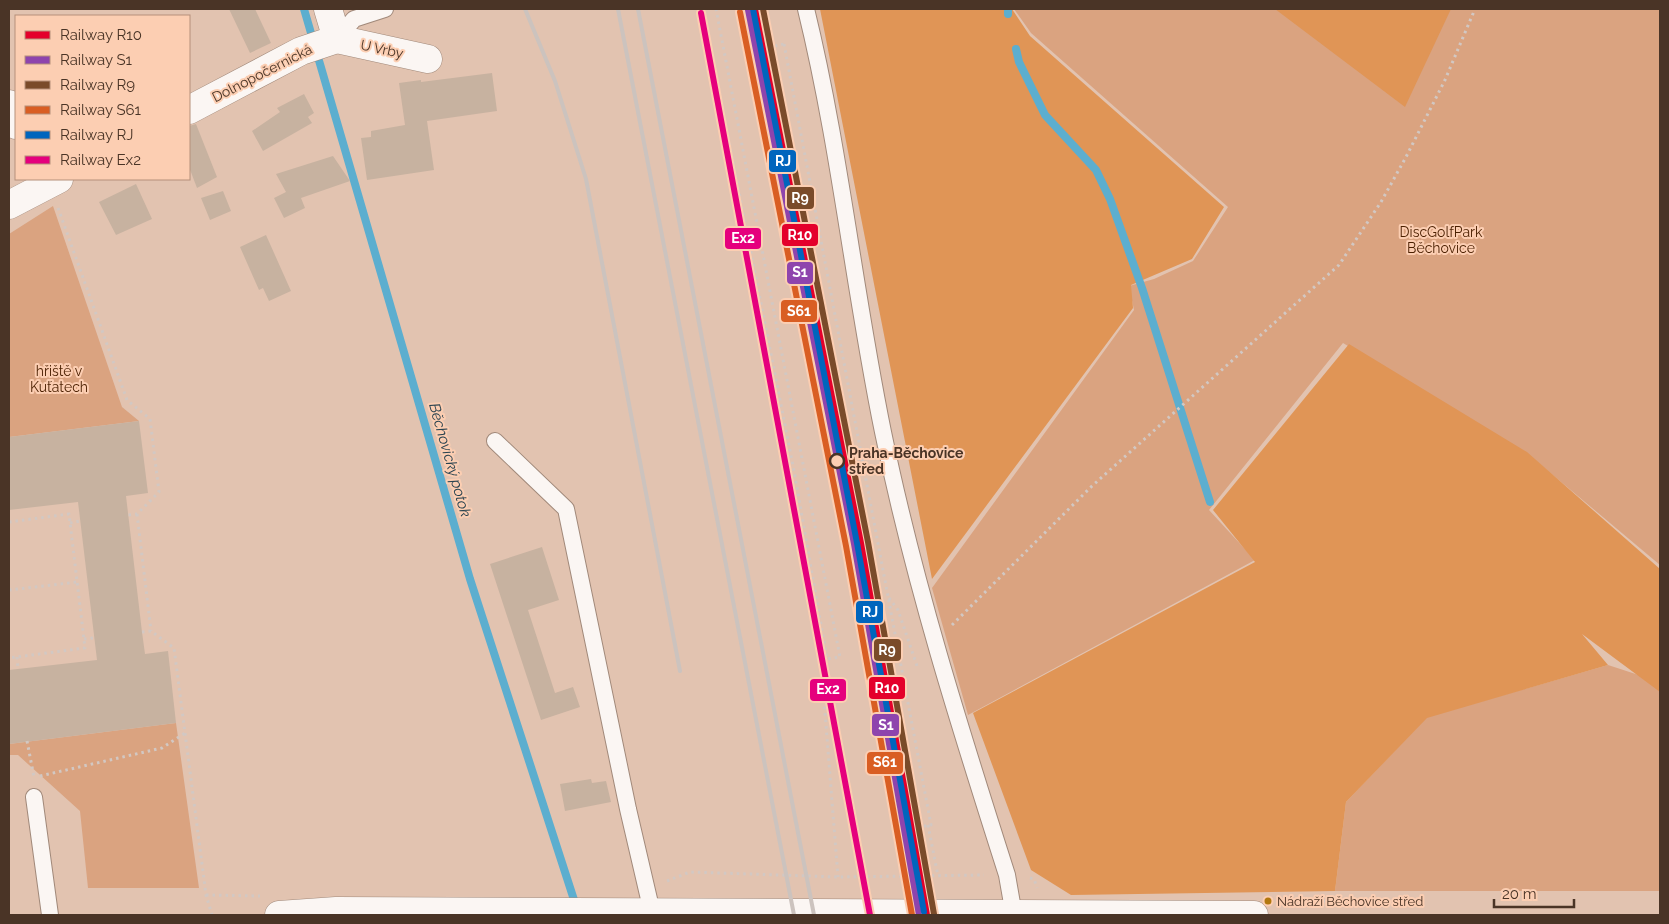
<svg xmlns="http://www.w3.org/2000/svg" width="1669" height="924" font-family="Raleway,sans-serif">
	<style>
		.green { fill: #daa380 }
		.forest { fill: #e09556 }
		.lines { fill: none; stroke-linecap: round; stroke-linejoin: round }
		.stream { stroke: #5caecf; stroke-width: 8 }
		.building { fill: #c7b2a0 }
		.service-casing { stroke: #a1897a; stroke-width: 18 }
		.minor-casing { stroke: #a1897a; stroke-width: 29 }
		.tertiary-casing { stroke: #a1897a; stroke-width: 29 }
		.path { stroke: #d2c8c3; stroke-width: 3; stroke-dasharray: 2.5 4; stroke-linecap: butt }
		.service { stroke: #fbf6f3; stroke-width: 16 }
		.minor { stroke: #fbf6f3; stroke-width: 28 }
		.tertiary { stroke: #fbf6f3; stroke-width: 28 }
		.rail { stroke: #ccc3be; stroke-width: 4 }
		.rail-1-casing { stroke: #fcceb2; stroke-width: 10 }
		.rail-2-casing { stroke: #fcceb2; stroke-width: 10 }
		.rail-3-casing { stroke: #fcceb2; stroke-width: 10 }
		.rail-4-casing { stroke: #fcceb2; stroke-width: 10 }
		.rail-5-casing { stroke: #fcceb2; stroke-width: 10 }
		.rail-6-casing { stroke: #fcceb2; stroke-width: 10 }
		.rail-1 { stroke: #e4002b; stroke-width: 6 }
		.rail-2 { stroke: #8e44ad; stroke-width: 6 }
		.rail-3 { stroke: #7a4b2a; stroke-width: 6 }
		.rail-4 { stroke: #d95e23; stroke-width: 6 }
		.rail-5 { stroke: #0065bd; stroke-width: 6 }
		.rail-6 { stroke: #e5007d; stroke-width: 6 }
		.stop-dot { fill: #fcceb2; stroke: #4a3426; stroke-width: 2.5 }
		.bus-dot { fill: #b2780f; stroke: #fcceb2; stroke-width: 2 }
		.labels { text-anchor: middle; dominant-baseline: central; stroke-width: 4; stroke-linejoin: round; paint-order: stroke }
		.bus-label { font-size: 13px; fill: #4a3426; stroke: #fcceb2; text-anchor: start }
		.street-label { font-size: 14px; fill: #4a3426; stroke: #fcceb2 }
		.park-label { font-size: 14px; fill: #4a1f00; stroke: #fcceb2 }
		.stop-label { font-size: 14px; font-weight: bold; fill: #4a3426; stroke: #fcceb2; text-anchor: start }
		.water-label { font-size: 15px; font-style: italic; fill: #28424f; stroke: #fcceb2 }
		.line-badge { stroke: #fcceb2; stroke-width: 2 }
		.badge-label { font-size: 14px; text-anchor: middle; font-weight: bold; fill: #fff }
	</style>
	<rect width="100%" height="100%" fill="#e2c3b0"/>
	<g class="green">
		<polygon points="1014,9 1660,9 1660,565 1529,455 1343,343 1209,510 1255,560 968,715 932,588 1134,310 1129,286 1154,279 1193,261 1228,207 1031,33"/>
		<polygon points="53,206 122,407 139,421 9,437 9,234"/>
		<polygon points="1608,665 1660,682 1660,891 1335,891 1346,802 1427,717"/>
		<polygon points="176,723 199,888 88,888 80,811 18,755 9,755 9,744"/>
	</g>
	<g class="forest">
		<polygon points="820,9 1012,9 1030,36 1224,207 1192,259 1131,285 1133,308 932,579"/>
		<polygon points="1275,9 1451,9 1405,107"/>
		<polygon points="1349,344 1527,452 1660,569 1660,692 1582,634 1608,665 1427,718 1346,802 1335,891 1071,895 1031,870 973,713 1255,562 1213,510"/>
	</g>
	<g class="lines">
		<g class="stream">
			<polyline points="304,9 470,579 576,906"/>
			<polyline points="1008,14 1008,9"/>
			<polyline points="1016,49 1019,62 1045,115 1096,170 1110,199 1142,288 1210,502"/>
		</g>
	</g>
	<g class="building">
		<polygon points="229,9 255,9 271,43 250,53"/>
		<polygon points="492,73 497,111 427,121 434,170 367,180 361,138 371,137 371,131 405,125 399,83 421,80 421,82"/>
		<polygon points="304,94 314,113 308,117 312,123 263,151 252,131 280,112 277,108"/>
		<polygon points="196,124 217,177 197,188 189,167 189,126"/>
		<polygon points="333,156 350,181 301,198 305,208 284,218 274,198 286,192 276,174"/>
		<polygon points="136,184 152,219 116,235 99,202"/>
		<polygon points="223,191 231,211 210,220 201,198"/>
		<polygon points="266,235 291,291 269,301 263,288 259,290 240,247"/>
		<polygon points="139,421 148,493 126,496 142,632 145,654 168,651 176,723 9,744 9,670 97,660 78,502 9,510 9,437"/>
		<polygon points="542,547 559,600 528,610 555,693 573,687 580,707 541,720 490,564"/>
		<polygon points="591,779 592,783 606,781 611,802 565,811 560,784"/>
	</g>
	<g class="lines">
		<g class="service-casing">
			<g id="service">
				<path d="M806 9C840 148 854 291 883 432 914 583 960 728 1007 875L1014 915"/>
				<polyline points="337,39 354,19 385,9"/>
				<polyline points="495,441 566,509 628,809 652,912"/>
				<polyline points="34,797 50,915"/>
			</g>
		</g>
		<g class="minor-casing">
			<g id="minor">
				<polyline points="328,9 337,39"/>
				<polyline points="9,104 16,125"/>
				<polyline points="189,110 301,51 337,39 428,59"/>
				<polyline points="9,205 59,179"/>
			</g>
		</g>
		<g class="tertiary-casing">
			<polyline id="tertiary" points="279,915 336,911 1254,915"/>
		</g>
		<g class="path">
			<polyline points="703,9 794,471 827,659 840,657 716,9"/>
			<polygon points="784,44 931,825 918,827 771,47"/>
			<polyline points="58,208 127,400 150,419 159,492 137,514 128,515"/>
			<polyline points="137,514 151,631"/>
			<polyline points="9,522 69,514 85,648 9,658"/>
			<polyline points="70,523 80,521"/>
			<polyline points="9,590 77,582"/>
			<polyline points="889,598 898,610 917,666"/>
			<polyline points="952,625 1092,486 1339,265 1381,202 1406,157 1445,80 1475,9"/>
			<polyline points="142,632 151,631 174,648 206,895 212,915"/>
			<polyline points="84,639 94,638"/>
			<polyline points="824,643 820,649 838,877"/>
			<polyline points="17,657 18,669"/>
			<polyline points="27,741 34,777"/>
			<polyline points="40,776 162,748 185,733"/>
			<polyline points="928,825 938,876"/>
			<polyline points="1030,878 1034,879 1037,888"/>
			<polyline points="667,881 690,872 838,877 984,875"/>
			<polyline points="206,895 260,896"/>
			<polyline points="1277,901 1386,901"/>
		</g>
		<use href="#service" class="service"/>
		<use href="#minor" class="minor"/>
		<use href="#tertiary" class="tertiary"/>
		<g class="rail">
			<polyline points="525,9 555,81 586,179 680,671"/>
			<polyline points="618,9 794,915"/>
			<polyline points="638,9 814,915"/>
		</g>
		<g class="rail-1-casing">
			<polyline id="rail-1" points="755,9 861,543 927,915"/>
		</g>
		<g class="rail-2-casing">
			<polyline id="rail-2" points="748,10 854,544 919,915"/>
		</g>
		<g class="rail-3-casing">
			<polyline id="rail-3" points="763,9 868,542 934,914"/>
		</g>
		<g class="rail-4-casing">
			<polyline id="rail-4" points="740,12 846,546 912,915"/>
		</g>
		<g class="rail-5-casing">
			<polyline id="rail-5" points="753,9 857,543 924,912"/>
		</g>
		<g class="rail-6-casing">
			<polyline id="rail-6" points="701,13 870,915"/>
		</g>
		<use href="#rail-1" class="rail-1"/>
		<use href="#rail-2" class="rail-2"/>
		<use href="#rail-3" class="rail-3"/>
		<use href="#rail-4" class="rail-4"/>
		<use href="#rail-5" class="rail-5"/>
		<use href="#rail-6" class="rail-6"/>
	</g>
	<circle class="stop-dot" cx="837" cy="461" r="7"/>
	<circle class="bus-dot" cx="1268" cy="901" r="4.5"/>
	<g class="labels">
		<g class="bus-label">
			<text x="1277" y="901">Nádraží Běchovice střed</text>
		</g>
		<g class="street-label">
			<text transform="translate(382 49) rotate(12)">U Vrby</text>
			<text transform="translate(262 73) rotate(-27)">Dolnopočernická</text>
		</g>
		<g class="park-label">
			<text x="1441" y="232">DiscGolfPark<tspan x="1441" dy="16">Běchovice</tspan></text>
			<text x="59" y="371">hřiště v<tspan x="59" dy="16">Kuťatech</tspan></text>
		</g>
		<g class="stop-label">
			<text x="849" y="453">Praha-Běchovice<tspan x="849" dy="16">střed</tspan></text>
		</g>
		<g class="water-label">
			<text transform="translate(450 460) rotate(74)">Běchovický potok</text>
		</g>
	</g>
	<g class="line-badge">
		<rect x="768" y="149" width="29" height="24" rx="5" fill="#0065bd"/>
		<rect x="786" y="186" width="29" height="24" rx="5" fill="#7a4b2a"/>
		<rect x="781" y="223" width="38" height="24" rx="5" fill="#e4002b"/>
		<rect x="724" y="227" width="38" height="23" rx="5" fill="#e5007d"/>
		<rect x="786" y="261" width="28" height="24" rx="5" fill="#8e44ad"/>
		<rect x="780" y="299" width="38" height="24" rx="5" fill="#d95e23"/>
		<rect x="855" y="600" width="29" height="24" rx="5" fill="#0065bd"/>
		<rect x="873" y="638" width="29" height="24" rx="5" fill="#7a4b2a"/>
		<rect x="868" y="676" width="38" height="24" rx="5" fill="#e4002b"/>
		<rect x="809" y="678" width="38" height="24" rx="5" fill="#e5007d"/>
		<rect x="871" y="713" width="29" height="24" rx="5" fill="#8e44ad"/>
		<rect x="866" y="751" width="38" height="24" rx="5" fill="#d95e23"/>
	</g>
	<g class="badge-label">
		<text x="783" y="166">RJ</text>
		<text x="800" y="203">R9</text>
		<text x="800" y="240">R10</text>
		<text x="743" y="243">Ex2</text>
		<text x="800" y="277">S1</text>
		<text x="799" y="316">S61</text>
		<text x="870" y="617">RJ</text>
		<text x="887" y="655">R9</text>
		<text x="887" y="693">R10</text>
		<text x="828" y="694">Ex2</text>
		<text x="886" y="730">S1</text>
		<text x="885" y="767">S61</text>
	</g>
	<rect width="1669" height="924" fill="none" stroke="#4a3426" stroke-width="20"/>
	<rect x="15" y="15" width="175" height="165" fill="#fcceb2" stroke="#b5907a"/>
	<rect x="25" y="31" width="25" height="8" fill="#e4002b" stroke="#b5907a"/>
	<text x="60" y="40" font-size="15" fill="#4a3426">Railway R10</text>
	<rect x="25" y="56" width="25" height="8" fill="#8e44ad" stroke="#b5907a"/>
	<text x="60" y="65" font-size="15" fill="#4a3426">Railway S1</text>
	<rect x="25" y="81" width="25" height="8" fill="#7a4b2a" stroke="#b5907a"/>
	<text x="60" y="90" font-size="15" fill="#4a3426">Railway R9</text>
	<rect x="25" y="106" width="25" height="8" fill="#d95e23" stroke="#b5907a"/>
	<text x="60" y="115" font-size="15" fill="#4a3426">Railway S61</text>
	<rect x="25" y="131" width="25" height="8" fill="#0065bd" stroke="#b5907a"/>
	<text x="60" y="140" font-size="15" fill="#4a3426">Railway RJ</text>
	<rect x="25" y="156" width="25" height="8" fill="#e5007d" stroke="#b5907a"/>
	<text x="60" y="165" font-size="15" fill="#4a3426">Railway Ex2</text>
	<path d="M1494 899v8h80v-8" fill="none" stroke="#4a3426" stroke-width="2.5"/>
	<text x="1502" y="899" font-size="15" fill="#4a3426" stroke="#fcceb2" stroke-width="4" paint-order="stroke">20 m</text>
</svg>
